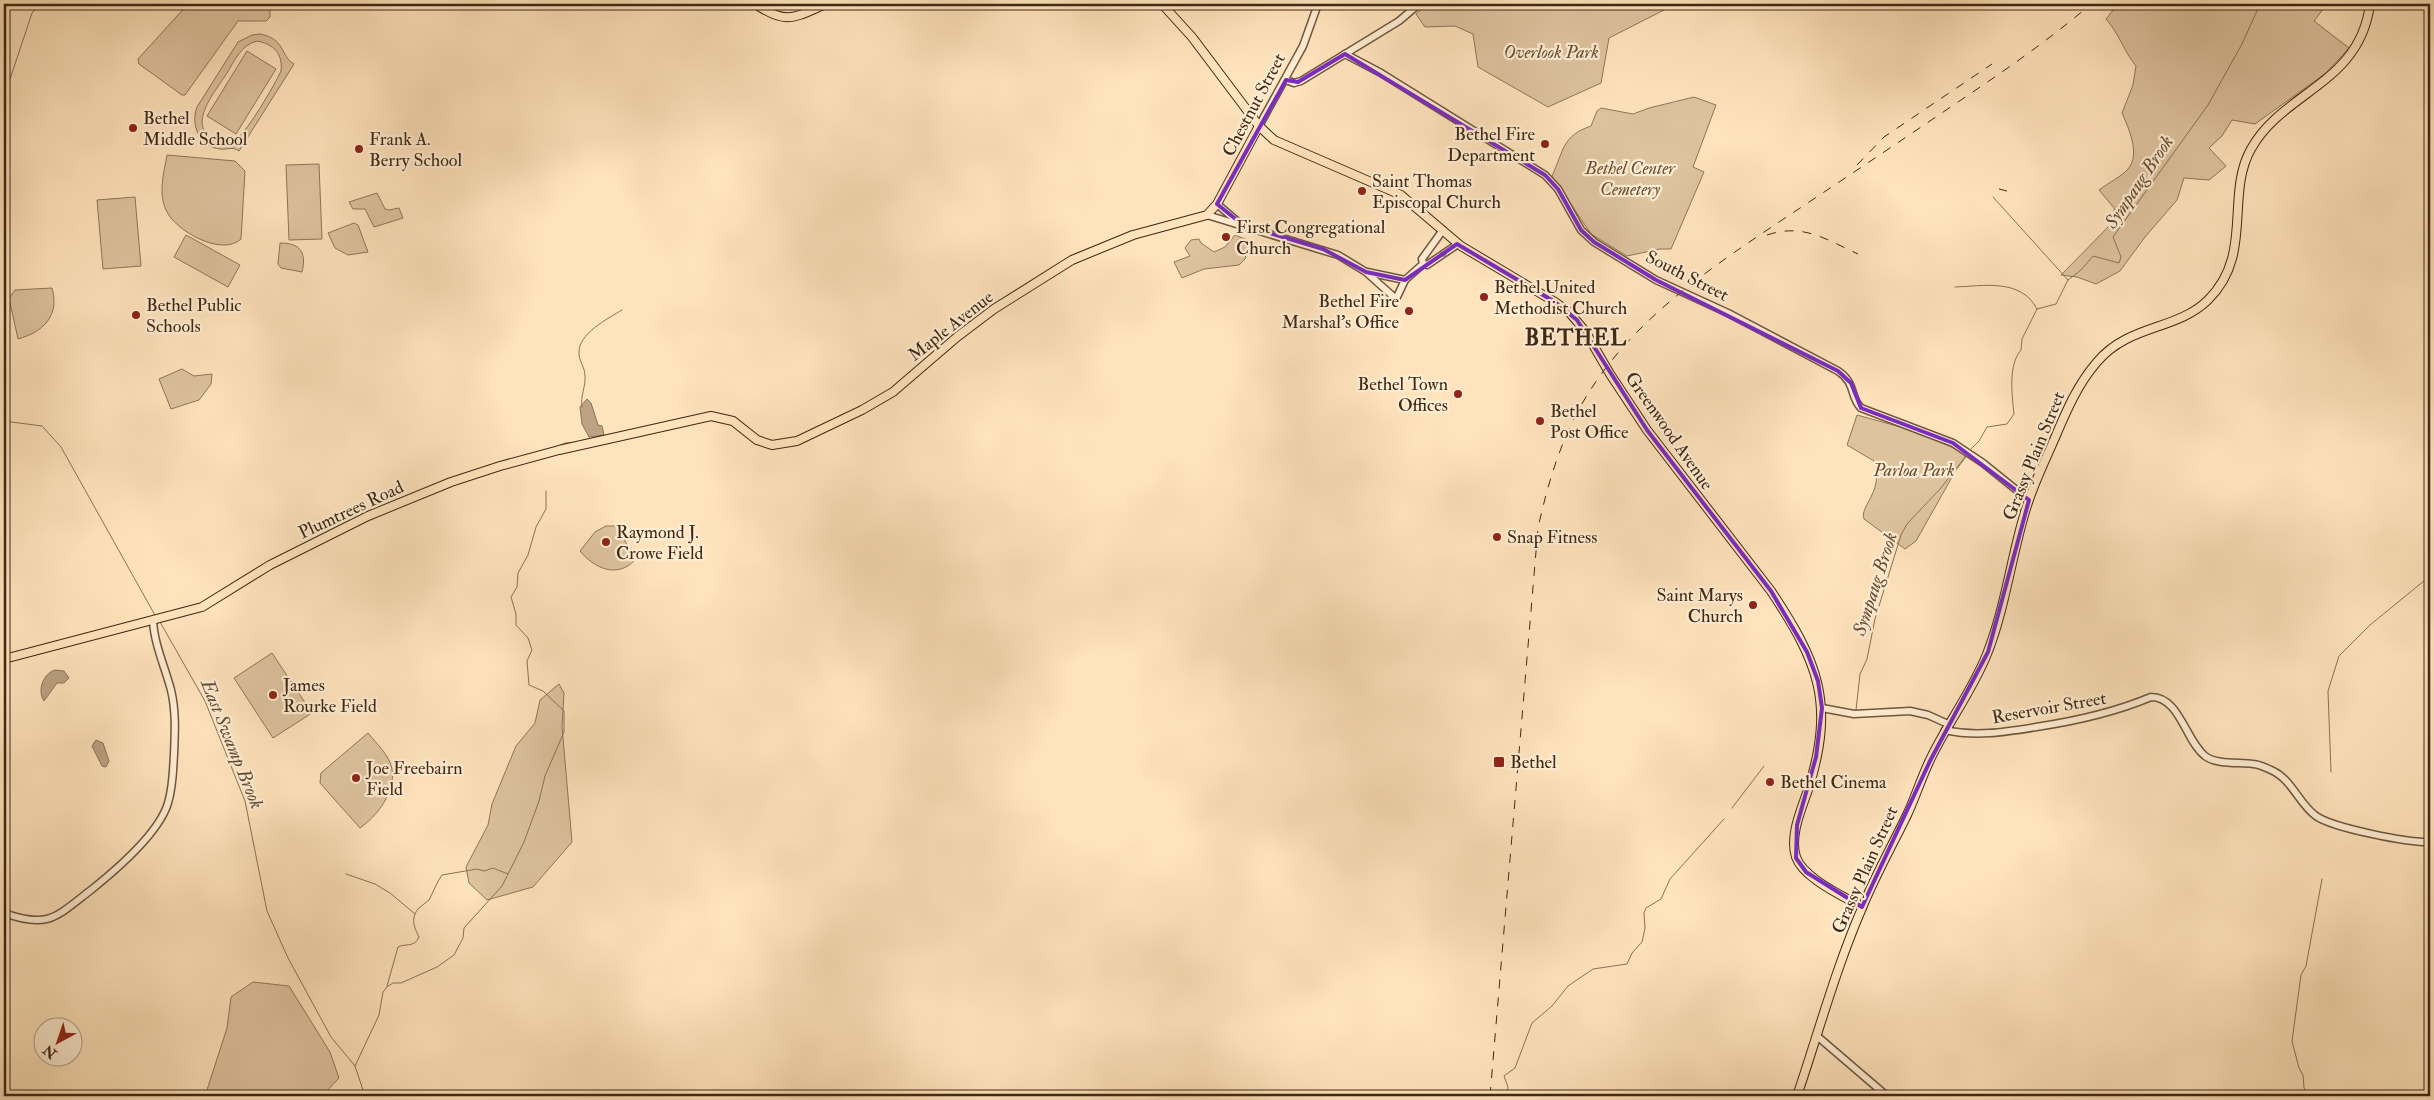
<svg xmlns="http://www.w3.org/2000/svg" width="2434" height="1100" font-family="'IM FELL Double Pica',serif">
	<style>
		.green { fill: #dec39f; stroke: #8e765a; fill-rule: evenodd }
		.water { fill: #bda383; stroke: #8a7257 }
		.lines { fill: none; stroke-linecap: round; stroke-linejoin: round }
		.stream { stroke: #8a7257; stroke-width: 1 }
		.minor-casing { stroke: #6e573e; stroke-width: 9 }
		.major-casing { stroke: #3e2814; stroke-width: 10 }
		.minor { stroke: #ffedd3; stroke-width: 6 }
		.major { stroke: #ffe3bc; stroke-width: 8 }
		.rail { stroke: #3e2814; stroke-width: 1; stroke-dasharray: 9 9; stroke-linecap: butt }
		.oneway { fill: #9e8a74 }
		.marked { fill: none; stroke: #7b2cbf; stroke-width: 4; stroke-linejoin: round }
		.poi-dot { fill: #8f2418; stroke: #ffedd3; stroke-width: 2 }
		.labels { text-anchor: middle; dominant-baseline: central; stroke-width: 4.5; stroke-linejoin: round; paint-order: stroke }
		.park-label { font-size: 18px; font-style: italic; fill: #664f37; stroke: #ffedd3 }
		.street-label { font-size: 18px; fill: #3e2814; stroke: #ffedd3 }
		.poi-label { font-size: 18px; fill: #3e2814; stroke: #ffedd3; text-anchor: start }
		.water-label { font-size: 19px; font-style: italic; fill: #644d35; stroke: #ffedd3 }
		.district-label { font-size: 22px; font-weight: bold; letter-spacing: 1px; fill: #3e2814; stroke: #ffedd3 }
	</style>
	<rect width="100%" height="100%" fill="#ffe3bc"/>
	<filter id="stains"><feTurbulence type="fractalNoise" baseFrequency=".004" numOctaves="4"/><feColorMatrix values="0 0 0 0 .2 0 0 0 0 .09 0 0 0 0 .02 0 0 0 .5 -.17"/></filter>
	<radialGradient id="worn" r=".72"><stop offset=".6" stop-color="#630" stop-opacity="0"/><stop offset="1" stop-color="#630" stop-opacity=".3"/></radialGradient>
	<g class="green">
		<polygon points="188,4 270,4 270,17 266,21 238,21 185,95 182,95 139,64 138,59"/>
		<polygon points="1428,4 1668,4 1664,10 1609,38 1601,83 1548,107 1478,67 1473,34 1455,26 1425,27 1416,14"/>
		<path d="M2118 4H2327L2314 21 2349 48 2326 73 2255 124 2232 120 2222 136 2209 148 2226 166 2209 180 2184 178 2177 200 2145 237 2120 271 2096 284 2077 277 2061 275 2115 220 2114 208 2099 190C2108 183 2121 177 2128 169 2141 154 2128 127 2122 113L2133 85 2136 66C2123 50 2120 35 2106 19Z"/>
		<path d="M260 34C286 39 280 56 294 64L239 151C232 146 228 150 220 149 200 147 190 125 197 107L238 42 252 35ZM257 41C274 44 283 54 281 71 275 84 248 131 237 138 231 143 223 145 216 141 184 126 216 91 227 73 235 60 241 45 257 41Z"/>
		<polygon points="247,51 276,69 236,134 207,116"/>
		<path d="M1694 97 1716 105 1693 167 1704 172 1671 249H1660L1627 256 1591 234 1552 176C1564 150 1562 136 1591 126L1597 111 1601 108 1633 114 1649 108Z"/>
		<path d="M167 155 235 161 245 171 241 239C222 257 175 231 166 210 158 193 164 172 167 155Z"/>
		<polygon points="319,164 322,239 289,240 286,165"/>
		<polygon points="377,193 385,209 389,210 399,208 403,218 374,227 365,209 353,209 349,202"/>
		<polygon points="135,197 141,266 103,269 97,200"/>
		<polygon points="354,223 358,225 368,252 348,255 335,248 328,233"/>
		<polygon points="186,235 240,265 228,287 174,257"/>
		<polygon points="1235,235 1255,243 1247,250 1245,259 1239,265 1204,269 1182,278 1174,262 1190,256 1185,248 1191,240 1199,239 1201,243 1214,252 1225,247"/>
		<path d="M280 243C300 243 307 252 302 272L281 268 278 264Z"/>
		<path d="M52 288C60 316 43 332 18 339L9 298 15 290Z"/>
		<polygon points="182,369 194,376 212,374 211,384 199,400 171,409 159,379"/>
		<path d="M1857 415 1915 431 1965 453V458L1956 470 1916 541 1905 549 1864 519C1859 506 1885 491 1874 461L1847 445Z"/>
		<path d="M606 526H617L635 560C617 579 594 568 580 551L595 532Z"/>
		<polygon points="272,653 312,713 273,738 234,678"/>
		<polygon points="559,684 564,693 562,726 572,842 533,887 487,900 469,883 466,867 488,825 492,804 516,746 535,723 540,700"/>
		<path d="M368 733C376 743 390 756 392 769 396 792 377 816 360 828L320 783 321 773Z"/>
		<polygon points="253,982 289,986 330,1052 339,1078 322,1096 205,1096 227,1028 231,997"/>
	</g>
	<g class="water">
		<polygon points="587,399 591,403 598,425 602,426 604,435 589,437 582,424 580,407"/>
		<path d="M55 670 64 671 69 678 64 683H57L44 701C37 690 43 674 55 670Z"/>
		<polygon points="96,740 103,743 109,761 106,767 102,766 92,746"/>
	</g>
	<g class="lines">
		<g class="stream">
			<polyline points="4,87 10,79 32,13 40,4"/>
			<polyline points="1993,197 2068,280"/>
			<path d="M1955 287C1984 286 2021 278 2037 309"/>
			<path d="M582 407C580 397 586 386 585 376 585 367 579 362 579 353 578 334 607 319 622 310"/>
			<polyline points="4,421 42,426 61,447 156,617"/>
			<polyline points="557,447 565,443 580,442"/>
			<path d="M1971 449 1979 441 1987 427 2007 424 2014 414C2012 395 2008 365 2021 350L2022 339 2037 309 2056 304 2068 280 2081 270 2093 256 2119 263 2121 257 2113 237 2208 105 2242 44 2260 4"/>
			<polyline points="160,622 205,701 245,801 267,911 288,958 331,1037 355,1066 365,1096"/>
			<polyline points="1856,710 1860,674 1867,659 1875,619 1901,535 1907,524 1940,489 1966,456"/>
			<polyline points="2331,772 2328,691 2339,656 2370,625 2430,576"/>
			<polyline points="1732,808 1764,766"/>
			<polyline points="346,874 375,884 390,893 415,914"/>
			<path d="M387 986 398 947C406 943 414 948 419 937 414 927 410 918 419 908 422 905 426 903 429 900 434 891 436 883 442 875L477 869 484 871 493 868 508 874"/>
			<polyline points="355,1066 379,1015 383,992 387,987 393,983 401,983 437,967 454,955 463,938 464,928 502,886 524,842 539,801 545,776 564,732 564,711 543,691 529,685 527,661 532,650 528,638 516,625 516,614 511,597 517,587 518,573 528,555 536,527 546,509 546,491"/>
			<polyline points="1507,1096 1508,1087 1504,1076 1515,1068 1532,1023 1552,1006 1568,986 1593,969 1627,964 1632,953 1642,942 1645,928 1644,913 1646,908 1661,899 1670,879 1724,819"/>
			<polyline points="2309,1096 2304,1088 2303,1075 2299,1068 2292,1041 2301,975 2306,966 2322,879"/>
		</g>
		<g class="minor-casing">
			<g id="minor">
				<path d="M1345 54 1381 73 1545 175 1558 189 1581 230 1594 242 1656 280 1728 313 1838 371C1857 384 1849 396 1861 408L1953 443 1983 463 2029 500"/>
				<polyline points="1286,80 1294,83 1301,81 1399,21 1419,4"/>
				<polyline points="1259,126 1303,46 1318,4"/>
				<polyline points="1217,204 1238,222"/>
				<polyline points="1207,215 1338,255 1366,272 1396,299 1405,280 1423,264 1427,265 1458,244"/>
				<polyline points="1423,264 1422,259 1443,230"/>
				<polyline points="1367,272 1405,280"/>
				<polyline points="1822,708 1854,714 1910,711 1928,715 1948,724"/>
				<path d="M1945 730C1976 737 2005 732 2036 727 2076 721 2113 713 2151 697 2180 697 2185 740 2205 756 2217 765 2239 762 2253 764 2259 764 2266 768 2271 770 2292 779 2299 804 2316 816 2333 828 2409 843 2430 842"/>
				<path d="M4 913C48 929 56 917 91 890 116 870 159 833 168 803 173 787 173 770 174 754 175 732 176 711 171 690 165 667 154 644 153 620"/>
				<polyline points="1817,1036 1887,1096"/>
			</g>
		</g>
		<g class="major-casing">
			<g id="major">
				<path d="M755 4C787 25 793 18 826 4"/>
				<path d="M1162 4 1192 37 1259 126 1274 140 1401 195 1461 246 1555 302 1569 312 1585 331 1610 374 1647 430 1771 591C1818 662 1835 702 1809 787 1802 808 1789 835 1796 857 1803 878 1843 896 1862 907"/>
				<polyline points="4,659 202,607 270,565 368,516 451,482 500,466 559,450 711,416 733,421 757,440 772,445 797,441 862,410 893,392 957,337 994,309 1072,260 1133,235 1207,215 1217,204 1259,126"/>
				<path d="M1797 1096C1818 1034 1836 968 1862 908 1875 876 1892 846 1907 815 1915 798 1921 779 1929 762 1946 725 1972 692 1987 654 2005 609 2011 558 2025 512 2032 487 2044 463 2054 440 2066 412 2077 385 2097 362 2129 324 2176 331 2208 300 2254 255 2225 195 2251 149 2283 91 2360 84 2370 4"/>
			</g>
		</g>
		<use href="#minor" class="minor"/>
		<use href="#major" class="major"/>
		<g class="rail">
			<polyline points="1857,165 1884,137 1992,64"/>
			<polyline points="1999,189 2007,191"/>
			<path d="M1767 235C1803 223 1825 239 1858 254"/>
			<path d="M1490 1096 1538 528C1549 478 1564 429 1593 386 1642 312 1718 263 1791 214 1847 177 1902 140 1958 102 2004 71 2049 40 2091 4"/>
		</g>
	</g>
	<defs><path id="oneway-solid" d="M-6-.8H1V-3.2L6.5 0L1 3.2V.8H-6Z" transform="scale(1.25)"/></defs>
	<use class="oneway" href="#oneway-solid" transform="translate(1441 256) rotate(-32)"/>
	<path class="marked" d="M1345 54 1545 175 1558 189 1581 230 1594 242 1656 280 1838 371 1851 383 1861 408 1953 443 2029 500 1988 652 1930 761 1862 907 1806 872 1796 858 1797 825 1816 757 1822 708 1818 681 1807 652 1771 591 1647 430 1577 320 1555 302 1457 244 1405 280 1366 272 1323 249 1243 225 1217 204 1286 80 1298 82Z"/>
	<g class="poi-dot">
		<circle cx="133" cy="128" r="5"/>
		<circle cx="1545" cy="144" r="5"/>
		<circle cx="359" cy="149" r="5"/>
		<circle cx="1362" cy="191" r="5"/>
		<circle cx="1226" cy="237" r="5"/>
		<circle cx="1484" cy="297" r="5"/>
		<circle cx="1409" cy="311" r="5"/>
		<circle cx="136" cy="315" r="5"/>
		<circle cx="1458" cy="394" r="5"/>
		<circle cx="1540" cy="421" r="5"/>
		<circle cx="1497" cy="537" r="5"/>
		<circle cx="606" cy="542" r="5"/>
		<circle cx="1753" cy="605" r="5"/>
		<circle cx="273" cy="695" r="5"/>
		<rect x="1493" y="756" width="12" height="12" rx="2.5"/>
		<circle cx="356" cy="778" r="5"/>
		<circle cx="1770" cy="782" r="5"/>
	</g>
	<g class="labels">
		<g class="park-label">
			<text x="1551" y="52">Overlook Park</text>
			<text x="1630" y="168">Bethel Center<tspan x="1630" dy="21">Cemetery</tspan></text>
			<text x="1914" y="470">Parloa Park</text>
		</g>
		<g class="street-label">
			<text transform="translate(1254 105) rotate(-62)">Chestnut Street</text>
			<text transform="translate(1687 276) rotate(27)">South Street</text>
			<text transform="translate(951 326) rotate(-38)">Maple Avenue</text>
			<text transform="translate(1669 431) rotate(55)">Greenwood Avenue</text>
			<text transform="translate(2034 456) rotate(-68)">Grassy Plain Street</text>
			<text transform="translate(351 510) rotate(-25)">Plumtrees Road</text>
			<text transform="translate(2049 708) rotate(-10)">Reservoir Street</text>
			<text transform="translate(1865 870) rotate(-66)">Grassy Plain Street</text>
		</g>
		<g class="poi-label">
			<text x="143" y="118">Bethel<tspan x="143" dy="21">Middle School</tspan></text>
			<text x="1535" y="134" text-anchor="end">Bethel Fire<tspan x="1535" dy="21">Department</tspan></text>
			<text x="369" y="139">Frank A.<tspan x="369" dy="21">Berry School</tspan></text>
			<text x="1372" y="181">Saint Thomas<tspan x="1372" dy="21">Episcopal Church</tspan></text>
			<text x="1236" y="227">First Congregational<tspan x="1236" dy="21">Church</tspan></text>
			<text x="1494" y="287">Bethel United<tspan x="1494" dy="21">Methodist Church</tspan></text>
			<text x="1399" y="301" text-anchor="end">Bethel Fire<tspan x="1399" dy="21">Marshal's Office</tspan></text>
			<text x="146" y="305">Bethel Public<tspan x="146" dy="21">Schools</tspan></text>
			<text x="1448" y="384" text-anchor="end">Bethel Town<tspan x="1448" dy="21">Offices</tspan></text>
			<text x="1550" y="411">Bethel<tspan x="1550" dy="21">Post Office</tspan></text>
			<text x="616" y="532">Raymond J.<tspan x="616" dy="21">Crowe Field</tspan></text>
			<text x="1507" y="537">Snap Fitness</text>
			<text x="1743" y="595" text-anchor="end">Saint Marys<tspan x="1743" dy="21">Church</tspan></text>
			<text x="283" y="685">James<tspan x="283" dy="21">Rourke Field</tspan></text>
			<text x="1510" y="762">Bethel</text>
			<text x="366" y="768">Joe Freebairn<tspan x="366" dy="21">Field</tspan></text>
			<text x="1780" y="782">Bethel Cinema</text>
		</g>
		<g class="water-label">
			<text transform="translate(2139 182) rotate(-56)">Sympaug Brook</text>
			<text transform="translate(1875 584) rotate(-72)">Sympaug Brook</text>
			<text transform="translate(232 744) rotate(68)">East Swamp Brook</text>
		</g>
		<g class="district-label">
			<text x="1576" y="338">BETHEL</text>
		</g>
	</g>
	<rect width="2434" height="1100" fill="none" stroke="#ffe3bc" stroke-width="20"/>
	<rect x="5" y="5" width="2424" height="1090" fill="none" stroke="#3e2814" stroke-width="2.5"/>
	<rect x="10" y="10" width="2414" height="1080" fill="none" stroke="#3e2814"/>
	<g transform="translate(58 1042) rotate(220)"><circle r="24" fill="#ffedd3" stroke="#b29e87"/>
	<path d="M0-4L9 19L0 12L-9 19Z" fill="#8f2418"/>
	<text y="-8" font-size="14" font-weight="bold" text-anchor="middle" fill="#3e2814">N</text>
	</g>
	<rect width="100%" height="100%" filter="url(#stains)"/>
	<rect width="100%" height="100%" fill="url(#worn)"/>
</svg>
